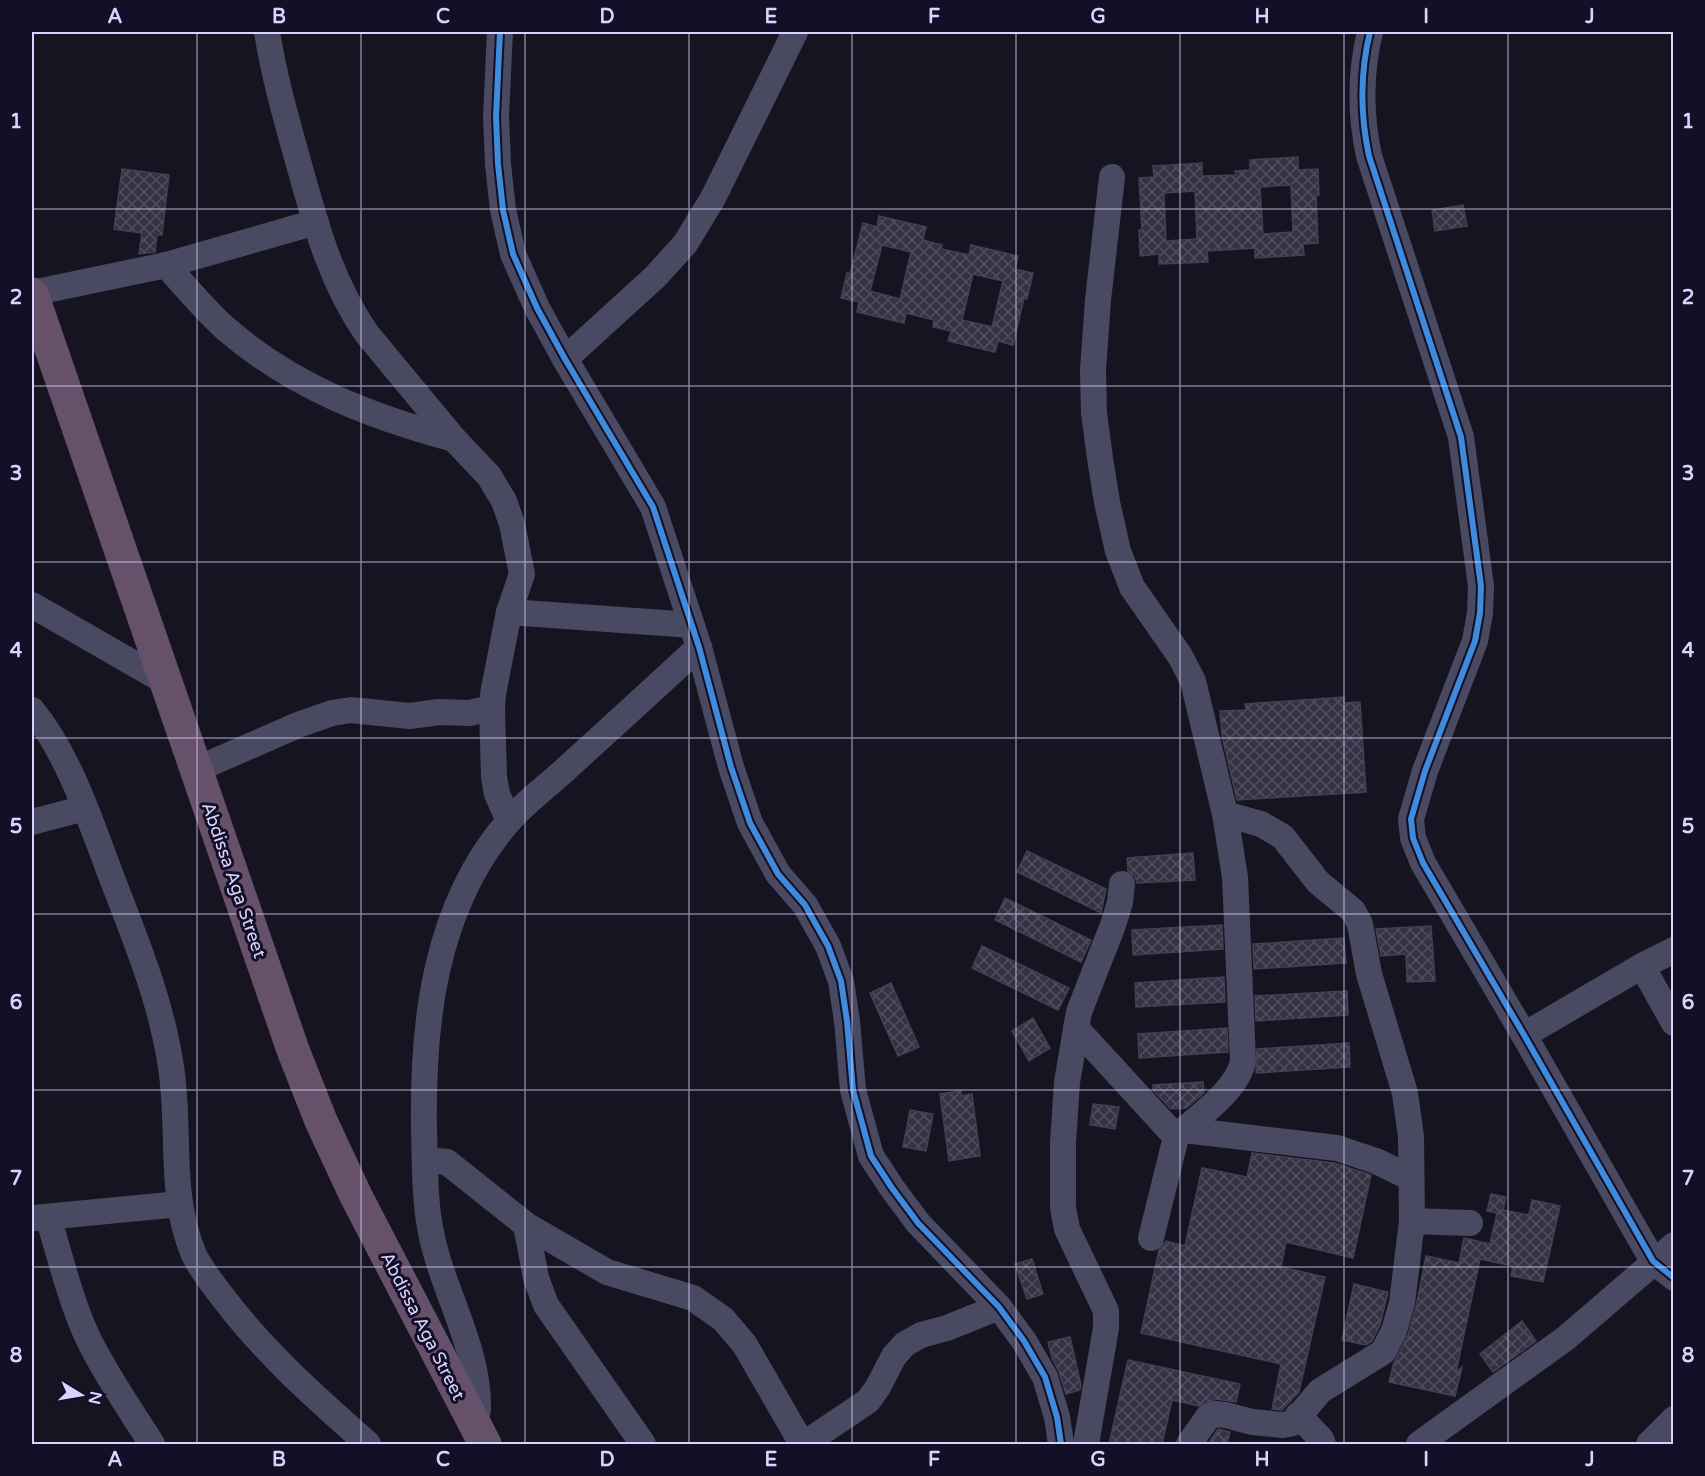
<svg xmlns="http://www.w3.org/2000/svg" width="1705" height="1476" font-family="'Varela Round',sans-serif">
	<style>
		.building { fill: url(#building-cross-hatch); stroke: #433f54; stroke-width: 1.5; fill-rule: evenodd }
		.lines { fill: none; stroke-linecap: round; stroke-linejoin: round }
		.minor { stroke: #4a4962; stroke-width: 26 }
		.highway { stroke: #67516a; stroke-width: 33 }
		.cycleway-casing { stroke: #130f26; stroke-width: 10 }
		.cycleway { stroke: #408adc; stroke-width: 6 }
		.grid { fill: none; stroke: #d9d4ff; stroke-width: 1.5; stroke-opacity: 0.55 }
		.labels { text-anchor: middle; dominant-baseline: central; stroke-width: 6; stroke-linejoin: round; paint-order: stroke }
		.street-label { font-size: 18px; fill: #d9d4ff; stroke: #130f26 }
		.neatline { fill: none; stroke: #d9d4ff; stroke-width: 2 }
		.grid-label { font-size: 20px; text-anchor: middle; font-weight: bold; fill: #d9d4ff }
	</style>
	<defs>
		<pattern id="building-cross-hatch" width="8" height="8" patternUnits="userSpaceOnUse" patternTransform="scale(1.5)"><rect width="8" height="8" fill="#343243"/><path d="M0 0l8 8M0 8l8-8" fill="none" stroke="#514f5f"/></pattern>
	</defs>
	<rect width="100%" height="100%" fill="#161421"/>
	<g class="building">
		<path d="M1298 157V170L1318 169 1319 195H1316L1318 243 1303 244 1304 255 1255 258V248L1207 251 1208 262 1159 264V254L1140 256 1139 230H1142L1139 178 1154 177 1153 166 1202 163V176L1236 175 1235 171 1250 170V160ZM1291 185 1293 232 1263 234 1260 187ZM1195 191 1197 239 1166 241 1164 193Z"/>
		<polygon points="122,169 169,175 162,235 157,235 155,252 139,254 142,233 114,229"/>
		<polygon points="1463,205 1467,226 1435,231 1432,210"/>
		<path d="M879 216 926 227 923 240 942 245 941 249 969 255 971 245 1018 256 1015 269 1033 273 1027 299 1024 298 1013 345 998 341 995 352 948 341 951 331 933 327 934 320 906 313 904 323 857 312 859 302 841 298 847 273 850 274 863 223 877 227ZM882 245 911 252 900 299 870 291ZM973 274 1003 281 992 327 962 320Z"/>
		<polygon points="1344,697 1344,703 1360,702 1366,792 1237,800 1222,736 1220,711 1246,710 1245,704"/>
		<polygon points="1027,851 1106,889 1101,913 1017,872"/>
		<polygon points="1193,853 1195,880 1137,883 1135,877 1128,871 1127,858"/>
		<polygon points="1005,898 1091,940 1081,962 995,920"/>
		<polygon points="1222,925 1223,949 1133,955 1132,930"/>
		<polygon points="1431,926 1435,981 1407,982 1406,954 1381,956 1376,929"/>
		<polygon points="1344,938 1346,963 1254,969 1253,944"/>
		<polygon points="982,946 1069,988 1058,1010 972,968"/>
		<polygon points="1224,977 1225,1002 1136,1007 1135,983"/>
		<polygon points="891,983 919,1047 898,1056 870,993"/>
		<polygon points="1347,991 1348,1015 1256,1021 1255,996"/>
		<polygon points="1033,1018 1050,1048 1029,1061 1012,1031"/>
		<polygon points="1227,1028 1228,1052 1139,1058 1138,1034"/>
		<polygon points="1349,1043 1350,1067 1256,1073 1257,1049"/>
		<polygon points="1203,1082 1204,1093 1186,1108 1171,1109 1153,1090 1153,1085"/>
		<polygon points="961,1091 961,1096 972,1094 980,1156 949,1161 940,1094"/>
		<polygon points="1093,1104 1119,1107 1115,1129 1090,1125"/>
		<polygon points="910,1110 933,1114 926,1151 903,1147"/>
		<polygon points="1252,1153 1334,1163 1371,1175 1353,1258 1286,1242 1281,1267 1325,1277 1299,1392 1282,1410 1272,1409 1281,1364 1141,1333 1159,1250 1166,1241 1185,1246 1202,1168 1247,1177"/>
		<polygon points="1491,1194 1506,1197 1503,1210 1529,1215 1532,1200 1560,1206 1543,1282 1511,1276 1513,1266 1480,1259 1456,1372 1462,1367 1455,1396 1389,1382 1394,1362 1408,1335 1416,1307 1426,1256 1459,1263 1464,1238 1490,1244 1497,1213 1487,1211"/>
		<polygon points="1032,1259 1043,1294 1027,1299 1015,1264"/>
		<polygon points="1354,1284 1388,1292 1380,1325 1372,1341 1366,1345 1342,1340"/>
		<polygon points="1522,1321 1536,1341 1493,1372 1480,1354"/>
		<polygon points="1070,1337 1081,1385 1080,1390 1066,1394 1059,1372 1052,1358 1048,1342"/>
		<polygon points="1128,1360 1240,1384 1236,1402 1216,1399 1199,1406 1172,1400 1162,1444 1109,1444"/>
		<polygon points="1218,1429 1230,1432 1227,1444 1208,1444"/>
	</g>
	<g class="lines">
		<g class="minor">
			<path d="M267 32C274 76 286 118 298 161 315 222 330 281 367 334L454 439 489 476 504 501 512 524 522 574 509 612 493 694 492 708 494 777 497 794 509 821"/>
			<polyline points="500,32 496,117 498,164 503,210 513,254 537,308 565,359 653,507 699,647 731,767 750,823 778,874 805,905 828,946 841,981 847,1021 853,1090 871,1156 892,1188 918,1223 999,1307 1024,1341 1045,1377 1057,1417 1061,1444"/>
			<path d="M1370 32C1360 73 1360 114 1369 156L1461 437 1481 586 1480 613 1475 641 1425 771 1411 819 1413 838 1423 863 1524 1035 1653 1261 1674 1278"/>
			<path d="M1112 177 1098 300 1093 370 1094 413 1100 458 1107 502 1118 551 1132 587 1180 656 1193 681 1225 814 1235 877 1243 1061C1238 1090 1197 1117 1176 1137"/>
			<path d="M166 265C185 286 204 309 225 328 291 386 371 417 454 439"/>
			<polyline points="32,293 166,265 316,222"/>
			<polyline points="565,359 655,277 685,244 713,198 795,32"/>
			<polyline points="32,605 164,681"/>
			<polyline points="509,612 692,625"/>
			<path d="M32 710C68 753 90 820 110 873 134 936 161 999 171 1067 181 1131 168 1193 194 1255 202 1271 214 1286 225 1300 266 1354 317 1399 368 1444"/>
			<polyline points="195,770 298,725 332,713 351,710 410,716 439,712 469,713 492,708"/>
			<polyline points="1225,814 1261,824 1283,837 1318,882 1353,911 1360,924 1369,974 1405,1093 1411,1137 1412,1221 1470,1223"/>
			<polyline points="32,822 85,808"/>
			<polyline points="1642,966 1674,1023"/>
			<polyline points="1076,1028 1176,1137 1151,1238"/>
			<polyline points="1524,1035 1642,966 1674,950"/>
			<polyline points="1184,1130 1337,1148 1376,1161 1411,1178"/>
			<polyline points="425,1160 447,1162 526,1225 607,1272 693,1298 723,1319 745,1345 802,1444"/>
			<path d="M48 1217C60 1256 70 1299 87 1336 105 1374 130 1409 152 1444"/>
			<polyline points="34,1218 180,1204"/>
			<polyline points="526,1225 536,1278 546,1305 643,1444"/>
			<polyline points="1298,1415 1321,1439 1323,1444"/>
			<path d="M471 1420 477 1414 478 1409C479 1343 438 1285 429 1221 424 1191 425 1160 424 1130 422 1022 435 907 508 822 525 802 549 785 568 767 612 727 656 687 699 647"/>
			<polyline points="804,1444 868,1401 878,1387 894,1356 905,1344 921,1335 947,1328 999,1307"/>
			<polyline points="1086,1444 1106,1328 1106,1311 1067,1229 1063,1208 1063,1143 1067,1082 1079,1012 1113,925 1120,902 1122,884"/>
			<polyline points="1189,1444 1208,1417 1215,1414 1226,1415 1252,1422 1283,1425 1293,1423 1320,1391 1383,1352 1394,1331 1402,1303 1412,1221"/>
			<polyline points="1419,1444 1566,1338 1674,1245"/>
			<polyline points="1649,1444 1674,1419"/>
		</g>
		<polyline class="highway" points="32,294 293,1050 321,1121 356,1196 485,1444"/>
		<g class="cycleway-casing">
			<g id="cycleway">
				<polyline points="500,32 496,117 498,164 503,210 513,254 537,308 565,359 653,507 699,647 731,767 750,823 778,874 805,905 828,946 841,981 847,1021 853,1090 871,1156 892,1188 918,1223 999,1307 1024,1341 1045,1377 1057,1417 1061,1444"/>
				<path d="M1370 32C1360 73 1360 114 1369 156L1461 437 1481 586 1480 613 1475 641 1425 771 1411 819 1413 838 1423 863 1524 1035 1653 1261 1674 1278"/>
			</g>
		</g>
		<use href="#cycleway" class="cycleway"/>
	</g>
	<path class="grid" d="M197 32V1444M361 32V1444M525 32V1444M689 32V1444M852 32V1444M1016 32V1444M1180 32V1444M1344 32V1444M1508 32V1444M32 209H1674M32 386H1674M32 562H1674M32 738H1674M32 914H1674M32 1090H1674M32 1267H1674"/>
	<g class="labels">
		<g class="street-label">
			<text transform="translate(234 880) rotate(71)">Abdissa Aga Street</text>
			<text transform="translate(423 1326) rotate(63)">Abdissa Aga Street</text>
		</g>
	</g>
	<rect width="1705" height="1476" fill="none" stroke="#130f26" stroke-width="66"/>
	<g transform="translate(81 1395) rotate(101)" stroke="#130f26" stroke-width="4.5" paint-order="stroke">
	<path d="M0-4.5L10 22L0 15L-10 22Z" fill="#d9d4ff"/>
	<text y="-9" font-size="16" font-weight="bold" text-anchor="middle" fill="#d9d4ff">N</text>
	</g>
	<rect x="33" y="33" width="1639" height="1410" class="neatline"/>
	<g class="grid-label">
		<text x="115" y="23">A</text>
		<text x="279" y="23">B</text>
		<text x="443" y="23">C</text>
		<text x="607" y="23">D</text>
		<text x="771" y="23">E</text>
		<text x="934" y="23">F</text>
		<text x="1098" y="23">G</text>
		<text x="1262" y="23">H</text>
		<text x="1426" y="23">I</text>
		<text x="1590" y="23">J</text>
		<text x="16" y="128">1</text>
		<text x="1688" y="128">1</text>
		<text x="16" y="304">2</text>
		<text x="1688" y="304">2</text>
		<text x="16" y="480">3</text>
		<text x="1688" y="480">3</text>
		<text x="16" y="657">4</text>
		<text x="1688" y="657">4</text>
		<text x="16" y="833">5</text>
		<text x="1688" y="833">5</text>
		<text x="16" y="1009">6</text>
		<text x="1688" y="1009">6</text>
		<text x="16" y="1185">7</text>
		<text x="1688" y="1185">7</text>
		<text x="16" y="1362">8</text>
		<text x="1688" y="1362">8</text>
		<text x="115" y="1466">A</text>
		<text x="279" y="1466">B</text>
		<text x="443" y="1466">C</text>
		<text x="607" y="1466">D</text>
		<text x="771" y="1466">E</text>
		<text x="934" y="1466">F</text>
		<text x="1098" y="1466">G</text>
		<text x="1262" y="1466">H</text>
		<text x="1426" y="1466">I</text>
		<text x="1590" y="1466">J</text>
	</g>
</svg>
